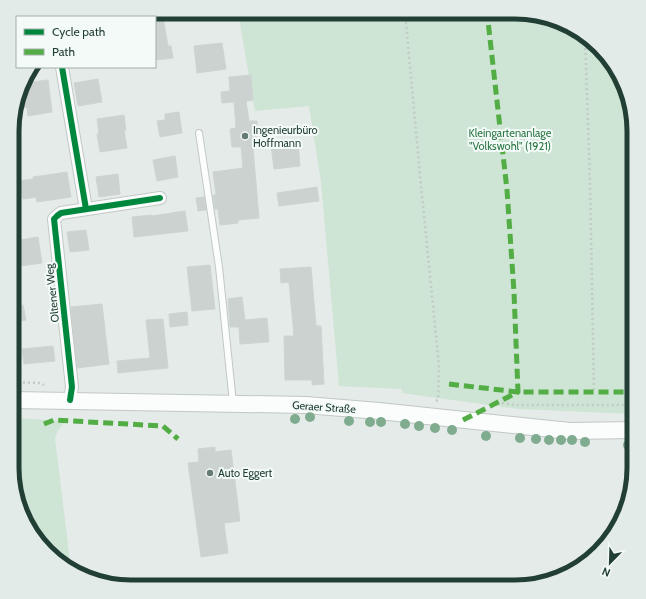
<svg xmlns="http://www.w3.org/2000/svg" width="646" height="599" font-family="Cabin,sans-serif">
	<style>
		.green { fill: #cee4d4 }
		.building { fill: #ccd2cf; stroke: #ced4d1 }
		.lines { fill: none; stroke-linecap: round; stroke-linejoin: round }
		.lane-casing { stroke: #c2c8c5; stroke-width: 8 }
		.street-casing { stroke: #c2c8c5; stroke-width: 14 }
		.secondary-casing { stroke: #c1c8c5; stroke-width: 18 }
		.path { stroke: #c1cbc6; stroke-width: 2.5; stroke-dasharray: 2 3; stroke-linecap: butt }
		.lane { stroke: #fbfcfc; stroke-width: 6 }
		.street { stroke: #fbfcfc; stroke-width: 12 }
		.secondary { stroke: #fbfcfc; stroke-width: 16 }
		.quiet { stroke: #53ad45; stroke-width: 5; stroke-dasharray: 10 5; stroke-linecap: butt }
		.cycleway-casing { stroke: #f4faf7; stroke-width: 8 }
		.cycleway { stroke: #00873e; stroke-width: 6 }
		.tree { fill: #7fab8f }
		.poi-dot { fill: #667b74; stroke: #f4faf7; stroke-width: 1.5 }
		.labels { text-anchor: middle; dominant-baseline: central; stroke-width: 4; stroke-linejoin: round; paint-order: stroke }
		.poi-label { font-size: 11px; fill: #223f36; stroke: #f4faf7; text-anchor: start }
		.park-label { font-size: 11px; fill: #2c7746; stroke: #f4faf7 }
		.street-label { font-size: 11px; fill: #223f36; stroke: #f4faf7 }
		.rim { fill: none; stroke: #223f36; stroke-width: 5 }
	</style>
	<rect width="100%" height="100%" fill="#e5ebe8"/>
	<g class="green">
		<polygon points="238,12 523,12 568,24 605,53 625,85 634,123 634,414 518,409 402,393 402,389 339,386 321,182 309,106 255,111"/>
		<path d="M13 418 67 421C60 426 57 431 55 439L71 569 41 546 21 513 12 473Z"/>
	</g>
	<g class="building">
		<polygon points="155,12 162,12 168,46 171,46 173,58 155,60"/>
		<polygon points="222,43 226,69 197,73 194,46"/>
		<polygon points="251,75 253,100 246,101 249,121 257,121 258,136 252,136 259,218 238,220 238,223 220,225 218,209 215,209 213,195 216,195 213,172 243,168 241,147 232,147 230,129 236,128 234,102 222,103 221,92 230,91 229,77"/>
		<polygon points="98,79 102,102 78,106 74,83"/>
		<polygon points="48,80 52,112 28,116 27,107 21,108 19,94 24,83"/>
		<polygon points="179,112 182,133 160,137 157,121 165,120 165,114"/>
		<polygon points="124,115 126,130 124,130 127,148 100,152 97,134 99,134 97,119"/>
		<polygon points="298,142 300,166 274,169 271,145"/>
		<polygon points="175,156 178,177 157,181 153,160"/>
		<polygon points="67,172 71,197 37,202 36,197 23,199 19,181 33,179 33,177"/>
		<polygon points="118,174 120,194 99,197 96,177"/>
		<polygon points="317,187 319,201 279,206 277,193"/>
		<polygon points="204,197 206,210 198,211 196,198"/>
		<polygon points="185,211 188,231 134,237 132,217 152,215 152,216"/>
		<polygon points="86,230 89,250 70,252 67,232"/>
		<polygon points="38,237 42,263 13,267 14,241"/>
		<polygon points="210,265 215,309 192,311 187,267"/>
		<polygon points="311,267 316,326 321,326 324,384 312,385 312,380 285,380 284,336 294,336 289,282 281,283 280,269"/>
		<polygon points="242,297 245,320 267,318 269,342 240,344 239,327 230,327 228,299"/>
		<polygon points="102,304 109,364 77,368 71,307"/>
		<polygon points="23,305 26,320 13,322 13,306"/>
		<polygon points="187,312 188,325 170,327 169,314"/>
		<polygon points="163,319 168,368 118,373 117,361 150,358 146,320"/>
		<polygon points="53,346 55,361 24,364 22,349"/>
		<polygon points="215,447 215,452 231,450 240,521 224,523 228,553 201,557 188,463 199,462 198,449"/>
	</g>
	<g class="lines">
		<g class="lane-casing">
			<polyline id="lane" points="199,133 219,267 233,403"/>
		</g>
		<g class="street-casing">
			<g id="street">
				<polyline points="62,67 86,209"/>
				<polyline points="70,400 72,387 54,219 57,216 61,213 160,198"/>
			</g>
		</g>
		<g class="secondary-casing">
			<polyline id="secondary" points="13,400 306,405 379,411 570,431 634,430"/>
		</g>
		<g class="path">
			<polyline points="405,12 420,175 439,366 438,400 435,401"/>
			<polyline points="585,38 590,182 594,392"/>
			<polyline points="13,382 39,383 44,385"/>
			<polyline points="497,402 515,405 634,405"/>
			<polyline points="12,461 17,494"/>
		</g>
		<use href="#lane" class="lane"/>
		<use href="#street" class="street"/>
		<use href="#secondary" class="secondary"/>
		<g class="quiet">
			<polyline points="410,12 411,15 437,12"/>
			<polyline points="449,384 518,392 633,392"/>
			<polyline points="463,420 518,392 514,292 507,190 487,12"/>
			<polyline points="44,424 54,420 163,426 178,439"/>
		</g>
		<g class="cycleway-casing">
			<g id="cycleway">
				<polyline points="62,67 86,209"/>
				<polyline points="70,400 72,387 54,219 57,216 61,213 160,198"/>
			</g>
		</g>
		<use href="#cycleway" class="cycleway"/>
	</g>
	<g class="tree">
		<circle cx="310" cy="417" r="5"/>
		<circle cx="295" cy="419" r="5"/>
		<circle cx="349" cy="421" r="5"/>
		<circle cx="370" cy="422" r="5"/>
		<circle cx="381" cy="422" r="5"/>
		<circle cx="405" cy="424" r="5"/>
		<circle cx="419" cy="426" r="5"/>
		<circle cx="435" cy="428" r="5"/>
		<circle cx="452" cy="430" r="5"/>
		<circle cx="486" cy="436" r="5"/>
		<circle cx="520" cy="438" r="5"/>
		<circle cx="536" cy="439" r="5"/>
		<circle cx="549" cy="440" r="5"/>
		<circle cx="561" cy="440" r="5"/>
		<circle cx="572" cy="440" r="5"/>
		<circle cx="585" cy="442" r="5"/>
		<circle cx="628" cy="445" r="5"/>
	</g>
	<g class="poi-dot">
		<circle cx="245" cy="136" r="4"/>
		<circle cx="210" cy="473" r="4"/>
	</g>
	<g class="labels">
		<g class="poi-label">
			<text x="253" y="130">Ingenieurbüro<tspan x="253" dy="13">Hoffmann</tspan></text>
			<text x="218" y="473">Auto Eggert</text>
		</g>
		<g class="park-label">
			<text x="510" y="133">Kleingartenanlage<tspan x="510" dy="13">"Volkswohl" (1921)</tspan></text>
		</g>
		<g class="street-label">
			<text transform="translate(52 293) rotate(-96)">Oltener Weg</text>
			<text transform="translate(324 407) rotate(4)">Geraer Straße</text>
		</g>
	</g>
	<path d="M0 0H646V599H0ZM131 19H515A112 112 0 0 1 627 131V468A112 112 0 0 1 515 580H131A112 112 0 0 1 19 468V131A112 112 0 0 1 131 19Z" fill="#e3ebe8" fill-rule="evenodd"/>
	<path class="rim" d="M131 19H515A112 112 0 0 1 627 131V468A112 112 0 0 1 515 580H131A112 112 0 0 1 19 468V131A112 112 0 0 1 131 19Z"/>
	<rect x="16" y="16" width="140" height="52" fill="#f4faf7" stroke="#a0afaa"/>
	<rect x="24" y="29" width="20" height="6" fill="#00873e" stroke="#a0afaa"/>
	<text x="52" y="36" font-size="12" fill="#223f36">Cycle path</text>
	<rect x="24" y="49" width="20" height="6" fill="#53ad45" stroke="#a0afaa"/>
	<text x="52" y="56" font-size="12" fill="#223f36">Path</text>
	<g transform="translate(610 563) rotate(203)" stroke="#f4faf7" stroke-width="3" paint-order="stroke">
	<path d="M0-3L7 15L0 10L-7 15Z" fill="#223f36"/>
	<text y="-6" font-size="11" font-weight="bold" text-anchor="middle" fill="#223f36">N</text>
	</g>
</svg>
